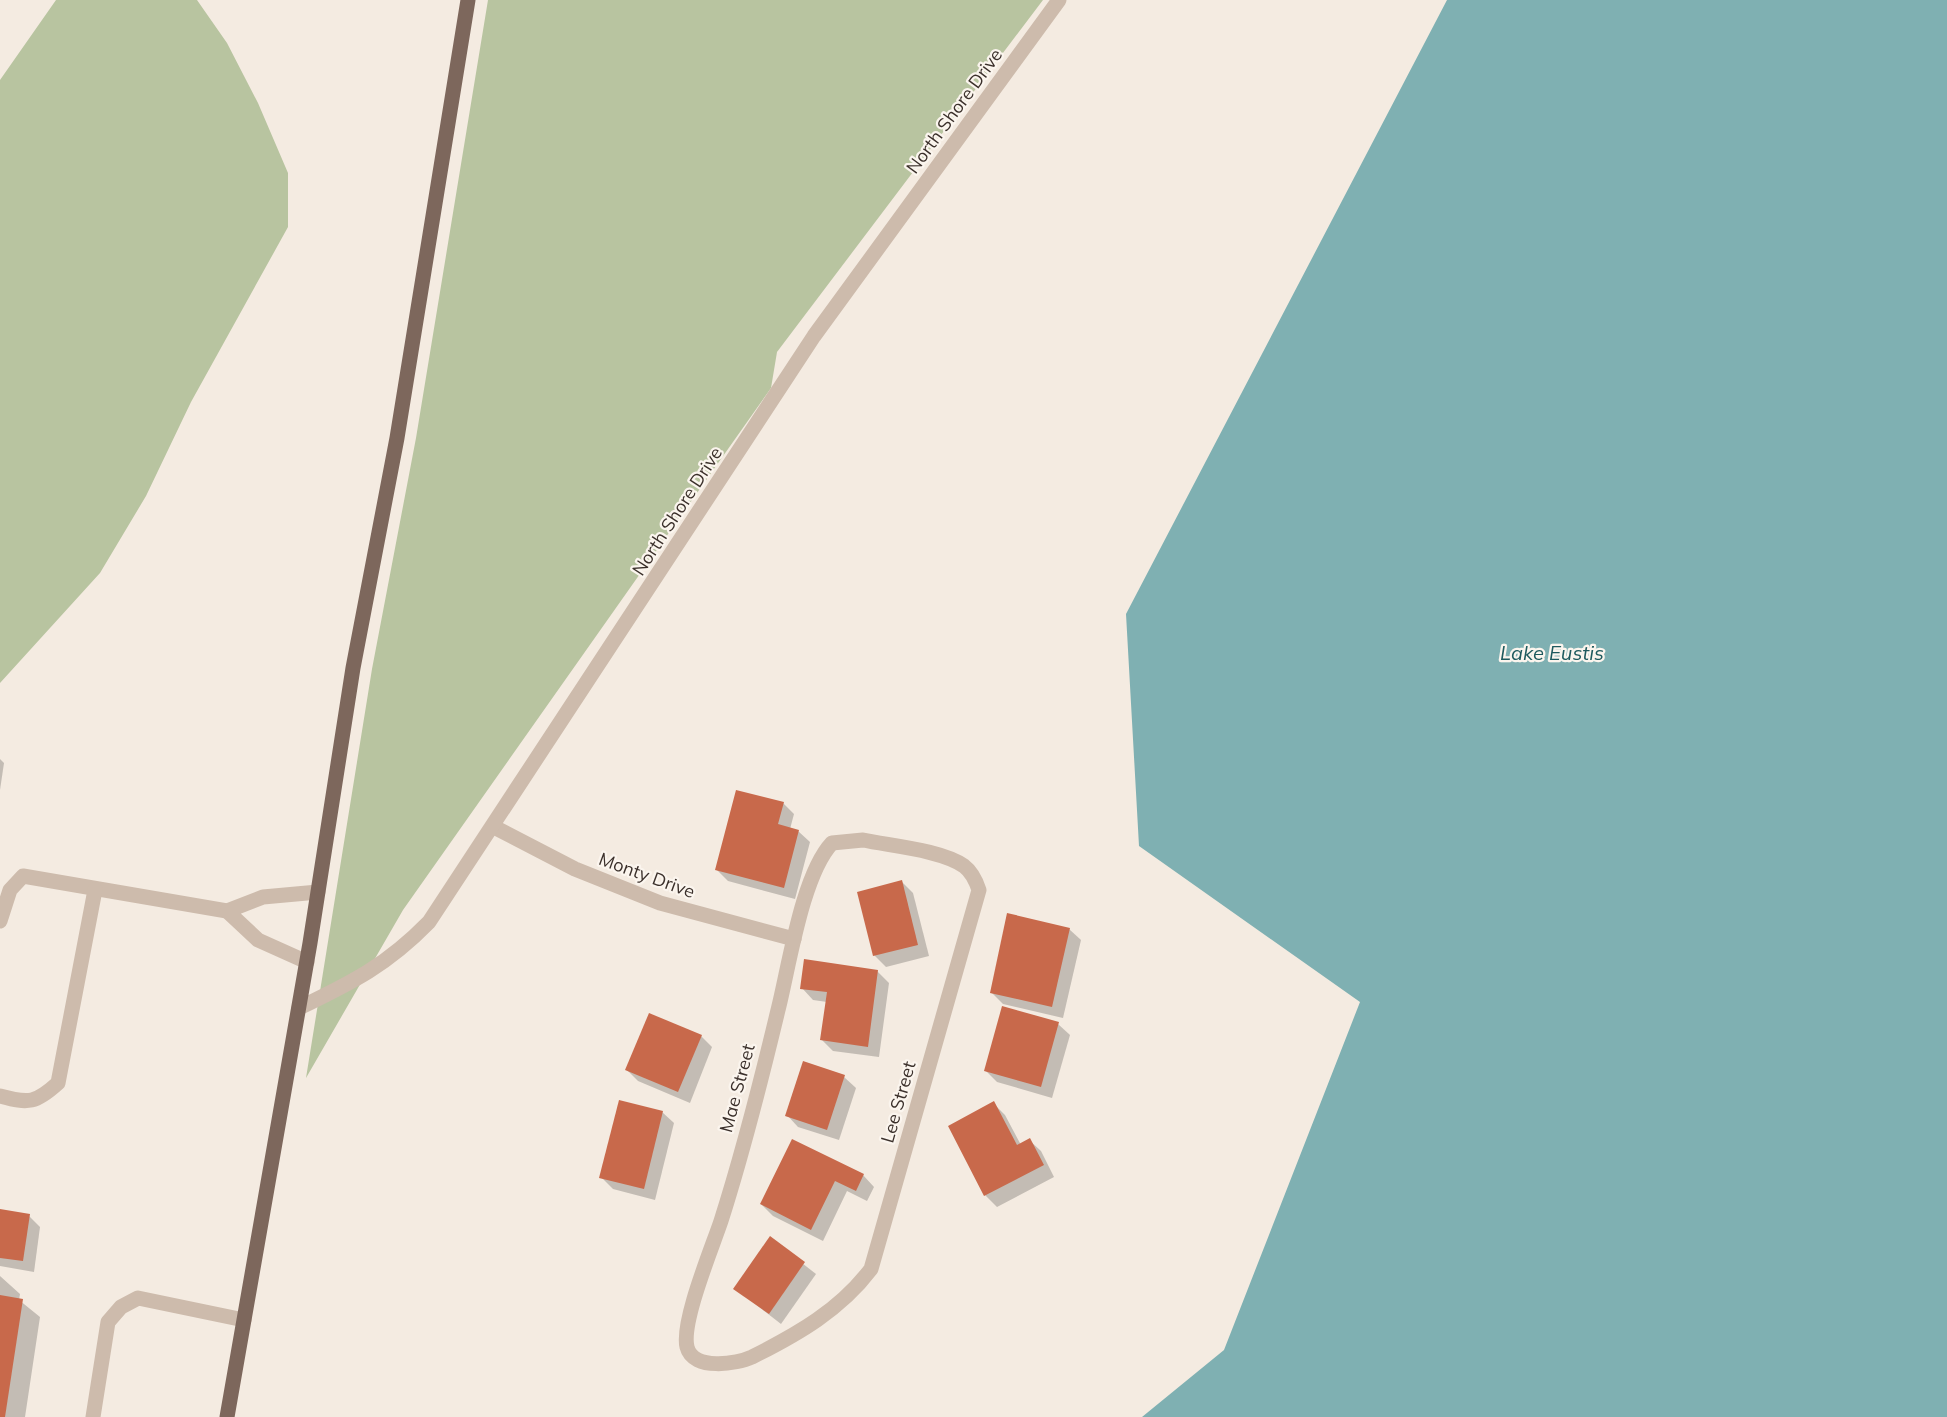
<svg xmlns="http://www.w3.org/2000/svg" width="1947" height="1417" font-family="Mulish,sans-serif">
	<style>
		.green { fill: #b8c4a0 }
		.water { fill: #7fb0b2 }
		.shadow { fill: #0003 }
		.building { fill: #c8694b }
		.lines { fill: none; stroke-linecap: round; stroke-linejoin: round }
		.minor { stroke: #cdbbac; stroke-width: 15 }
		.major { stroke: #7d675c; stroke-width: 15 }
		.labels { text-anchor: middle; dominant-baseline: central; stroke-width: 4.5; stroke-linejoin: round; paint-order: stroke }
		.street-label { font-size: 18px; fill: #3b302b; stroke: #fbf5ee }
		.water-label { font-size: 20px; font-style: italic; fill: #1f5a5e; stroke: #fbf5ee }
	</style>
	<rect width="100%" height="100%" fill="#f4ebe1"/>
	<g class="green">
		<polygon points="56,0 197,0 227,43 258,103 288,173 288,227 191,402 146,496 100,573 0,683 0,80"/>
		<polygon points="488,0 1043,0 777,352 771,388 403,910 306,1078 372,669 416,438"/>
	</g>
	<polygon class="water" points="1447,0 1947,0 1947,1417 1142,1417 1224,1350 1360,1002 1139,846 1126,614"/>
	<g class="shadow">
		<polygon points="0,759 4,763 0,790"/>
		<polygon points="783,803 794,814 790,829 798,831 810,842 795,899 728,881 717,870"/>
		<polygon points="902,882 913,893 929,956 886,967 874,955"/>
		<polygon points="1069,929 1081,940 1063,1018 1003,1004 991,992"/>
		<polygon points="877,971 889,983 879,1057 833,1051 822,1040 827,1002 813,1000 802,988"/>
		<polygon points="1058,1024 1070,1035 1052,1098 997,1082 985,1070"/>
		<polygon points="701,1036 712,1047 690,1103 638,1081 627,1070"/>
		<polygon points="844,1077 856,1088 839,1140 798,1127 787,1115"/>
		<polygon points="993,1103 1005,1115 1021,1145 1029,1140 1041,1151 1054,1177 997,1207 985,1195 950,1126"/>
		<polygon points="662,1112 674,1123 655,1200 613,1189 601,1177"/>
		<polygon points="792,1141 863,1175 874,1187 867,1201 847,1191 823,1241 773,1216 761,1204"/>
		<polygon points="0,1211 29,1216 40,1227 34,1272 0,1266"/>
		<polygon points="770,1238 816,1274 781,1324 735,1288"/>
		<polygon points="0,1276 20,1294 19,1300 40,1317 25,1417 0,1417"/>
	</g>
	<g class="building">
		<polygon points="736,790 784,802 778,824 799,830 784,888 715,870"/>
		<polygon points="902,880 918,945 873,956 857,892"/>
		<polygon points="1007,913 1070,928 1052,1007 990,993"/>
		<polygon points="804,959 878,970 868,1047 820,1040 827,992 800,989"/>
		<polygon points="1002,1006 1059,1022 1041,1087 984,1071"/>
		<polygon points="649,1013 702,1035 678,1092 625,1070"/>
		<polygon points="803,1061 845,1075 827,1130 785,1116"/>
		<polygon points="619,1100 663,1111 644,1189 599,1178"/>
		<polygon points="994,1101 1017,1145 1030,1138 1044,1165 984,1196 948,1126"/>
		<polygon points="792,1139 864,1174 856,1191 835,1181 811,1230 760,1204"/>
		<polygon points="0,1209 30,1214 23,1261 0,1258"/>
		<polygon points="770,1236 805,1262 769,1314 733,1289"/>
		<polygon points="0,1295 23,1299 5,1417 0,1417"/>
	</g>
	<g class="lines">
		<g class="minor">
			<polyline points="494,827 575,869 660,903 794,939"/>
			<path d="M863 840C891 846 941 850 964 866 972 872 976 881 979 890L871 1269C840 1310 798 1334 752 1357 737 1364 693 1371 687 1347 681 1322 712 1248 721 1221 743 1152 761 1081 778 1010 789 967 802 875 832 843Z"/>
			<polyline points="0,921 10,890 23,876 227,911"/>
			<polyline points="307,962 258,940 227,911 263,897 318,892"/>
			<path d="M299 1008C353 982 387 965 429 922L814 336 1059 0"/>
			<path d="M0 1096C29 1104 36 1103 58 1083L95 890"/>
			<polyline points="93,1417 108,1322 121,1307 138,1298 244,1320"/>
		</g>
		<polyline class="major" points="227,1417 310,943 353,668 397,438 468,0"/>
	</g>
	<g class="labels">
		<g class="street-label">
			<text transform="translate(954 111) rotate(-54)">North Shore Drive</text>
			<text transform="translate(677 511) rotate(-57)">North Shore Drive</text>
			<text transform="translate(647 875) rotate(20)">Monty Drive</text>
			<text transform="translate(737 1088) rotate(-75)">Mae Street</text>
			<text transform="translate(898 1102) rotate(-74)">Lee Street</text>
		</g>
		<g class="water-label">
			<text x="1552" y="652">Lake Eustis</text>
		</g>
	</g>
</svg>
